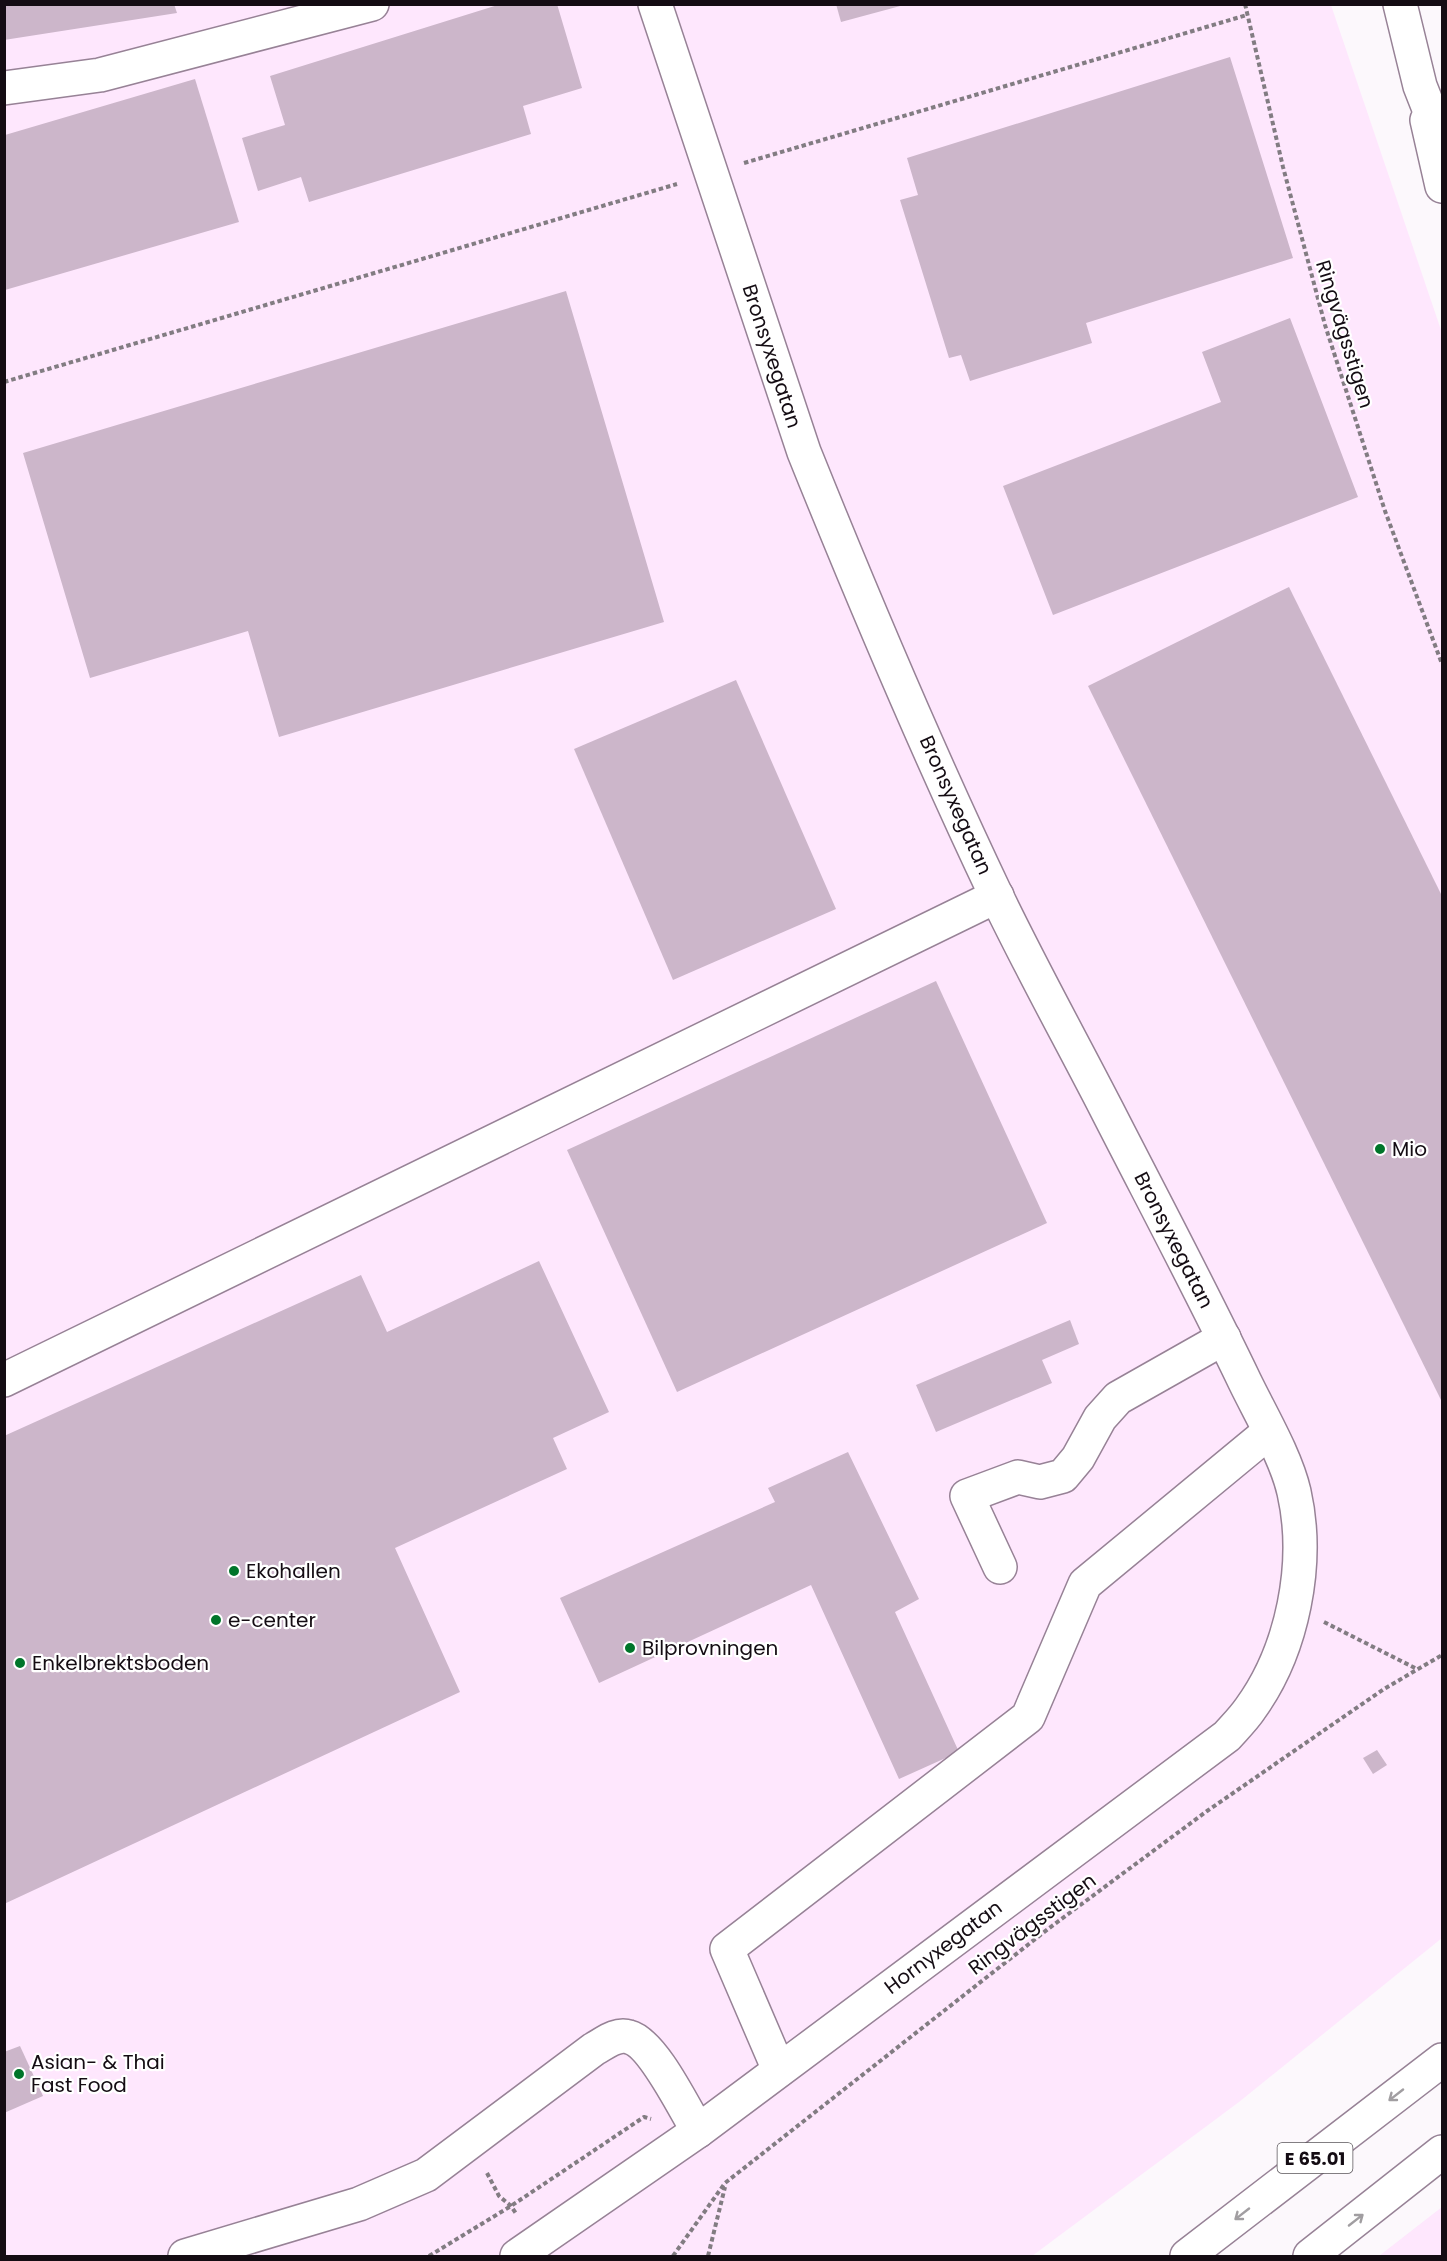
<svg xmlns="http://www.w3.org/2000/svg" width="1447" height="2261" font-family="Poppins,sans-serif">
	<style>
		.built { fill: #fee7fd }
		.building { fill: #ccb6ca }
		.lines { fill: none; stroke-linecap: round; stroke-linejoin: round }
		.minor-casing { stroke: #978296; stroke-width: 36 }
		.highway-casing { stroke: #978296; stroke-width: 36 }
		.path { stroke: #827c82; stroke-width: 4; stroke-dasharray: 4.5 3; stroke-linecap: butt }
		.minor { stroke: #fff; stroke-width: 33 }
		.highway { stroke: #fff; stroke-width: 33 }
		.oneway { stroke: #a19ea1 }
		.poi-dot { fill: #00752a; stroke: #fff; stroke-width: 2 }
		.labels { text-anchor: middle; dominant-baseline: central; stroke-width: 4.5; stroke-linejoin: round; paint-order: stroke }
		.shield { fill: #fff; stroke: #5a555a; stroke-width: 1.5 }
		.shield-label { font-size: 18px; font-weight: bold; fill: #140c13 }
		.street-label { font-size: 20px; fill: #140c13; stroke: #fff }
		.poi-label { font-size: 20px; fill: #140c13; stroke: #fff; text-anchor: start }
	</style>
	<rect width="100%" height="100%" fill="#fcf8fc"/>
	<g class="built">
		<polygon points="5,5 1331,5 1442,333 1442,1938 1239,2102 1032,2256 5,2256"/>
		<polygon points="1442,2207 1442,2256 1379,2256"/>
	</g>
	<g class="building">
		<polygon points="4,4 174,4 177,13 4,40"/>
		<polygon points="501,4 557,4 582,88 523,106 531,134 309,202 301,177 258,191 242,138 285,125 270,76"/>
		<polygon points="836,4 904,4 904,5 841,22"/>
		<polygon points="1230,57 1293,258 1086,323 1092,343 970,381 961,355 949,358 900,200 918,195 907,158"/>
		<polygon points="195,79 239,222 5,290 5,135"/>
		<polygon points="566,291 664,622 279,737 248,631 90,678 23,453"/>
		<polygon points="1290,318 1358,497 1053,615 1003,486 1221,402 1202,352"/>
		<polygon points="1289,587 1442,896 1442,1402 1088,686"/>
		<polygon points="736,680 836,909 673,980 574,749"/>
		<polygon points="936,981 1047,1223 677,1392 567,1150"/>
		<polygon points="539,1261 609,1412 553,1438 567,1469 395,1548 460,1692 4,1904 4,1436 361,1275 387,1332"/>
		<polygon points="1070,1320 1079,1344 1042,1360 1052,1383 936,1432 916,1385"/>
		<polygon points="848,1452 919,1599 895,1612 959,1752 899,1779 811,1585 599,1683 560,1598 775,1502 768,1488"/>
		<polygon points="1377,1750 1387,1765 1373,1774 1363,1758"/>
		<polygon points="20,2046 43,2096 4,2113 4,2052"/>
	</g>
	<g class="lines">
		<g class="minor-casing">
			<g id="minor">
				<polyline points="4,88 100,75 372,4"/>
				<polyline points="4,1380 997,896"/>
				<polyline points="1000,1567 967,1496 1018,1477 1040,1482 1063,1476 1078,1458 1100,1418 1118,1398 1224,1338"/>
				<polyline points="779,2070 727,1949 1028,1717 1085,1584 1269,1432"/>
				<path d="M185 2256 359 2204 426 2175 594 2049C605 2043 616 2033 629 2037 653 2043 684 2108 698 2131"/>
				<path d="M517 2256 698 2131 1227 1736C1235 1727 1244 1718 1250 1709 1293 1650 1310 1563 1294 1492 1286 1457 1261 1415 1245 1382 1201 1290 1153 1200 1107 1110 1070 1038 1031 968 996 895 927 750 864 601 804 452L655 4"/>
			</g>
		</g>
		<g class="highway-casing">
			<g id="highway">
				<polyline points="1400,4 1420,86 1442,142"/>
				<polyline points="1427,120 1442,186"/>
				<polyline points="1187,2256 1442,2060"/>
				<polyline points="1310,2256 1442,2152"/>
			</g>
		</g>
		<g class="path">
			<polyline points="1245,4 1283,167 1325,325 1385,511 1442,664"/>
			<polyline points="744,163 1247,15"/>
			<polyline points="4,382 677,184"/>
			<polyline points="1324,1622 1417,1669"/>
			<polyline points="487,2173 499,2196 511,2206 517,2215"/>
			<polyline points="429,2256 511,2206 644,2117 651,2119"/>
			<polyline points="673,2256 725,2183 1048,1929 1207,1811 1384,1689 1442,1655"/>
			<polyline points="708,2256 725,2187"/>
		</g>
		<use href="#minor" class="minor"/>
		<use href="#highway" class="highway"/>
	</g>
	<defs><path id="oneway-shaft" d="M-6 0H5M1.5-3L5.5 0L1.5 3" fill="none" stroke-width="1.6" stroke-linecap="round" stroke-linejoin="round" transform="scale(1.5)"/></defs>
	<g class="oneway">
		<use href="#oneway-shaft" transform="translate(1396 2095) rotate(142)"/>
		<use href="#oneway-shaft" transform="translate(1242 2214) rotate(142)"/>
		<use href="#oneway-shaft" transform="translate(1356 2220) rotate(-38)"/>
	</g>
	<g class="poi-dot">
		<circle cx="1380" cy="1149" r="6"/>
		<circle cx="234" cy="1571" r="6"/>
		<circle cx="216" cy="1620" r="6"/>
		<circle cx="630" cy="1648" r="6"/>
		<circle cx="20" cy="1663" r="6"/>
		<circle cx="19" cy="2074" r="6"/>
	</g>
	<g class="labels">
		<rect class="shield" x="1277.5" y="2143" width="75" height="30" rx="4.5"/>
		<g class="shield-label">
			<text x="1315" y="2158">E 65.01</text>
		</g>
		<g class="street-label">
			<text transform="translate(1345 334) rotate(73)">Ringvägsstigen</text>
			<text transform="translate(772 356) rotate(72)">Bronsyxegatan</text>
			<text transform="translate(956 805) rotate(66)">Bronsyxegatan</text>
			<text transform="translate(1174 1240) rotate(63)">Bronsyxegatan</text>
			<text transform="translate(1032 1924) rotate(-37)">Ringvägsstigen</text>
			<text transform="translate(943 1947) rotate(-37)">Hornyxegatan</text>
		</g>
		<g class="poi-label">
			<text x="1392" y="1149">Mio</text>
			<text x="246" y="1571">Ekohallen</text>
			<text x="228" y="1620">e-center</text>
			<text x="642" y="1648">Bilprovningen</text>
			<text x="32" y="1663">Enkelbrektsboden</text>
			<text x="31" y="2062">Asian- &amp; Thai<tspan x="31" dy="23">Fast Food</tspan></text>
		</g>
	</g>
	<rect width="1447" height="2261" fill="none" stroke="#140c13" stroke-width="12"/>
</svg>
